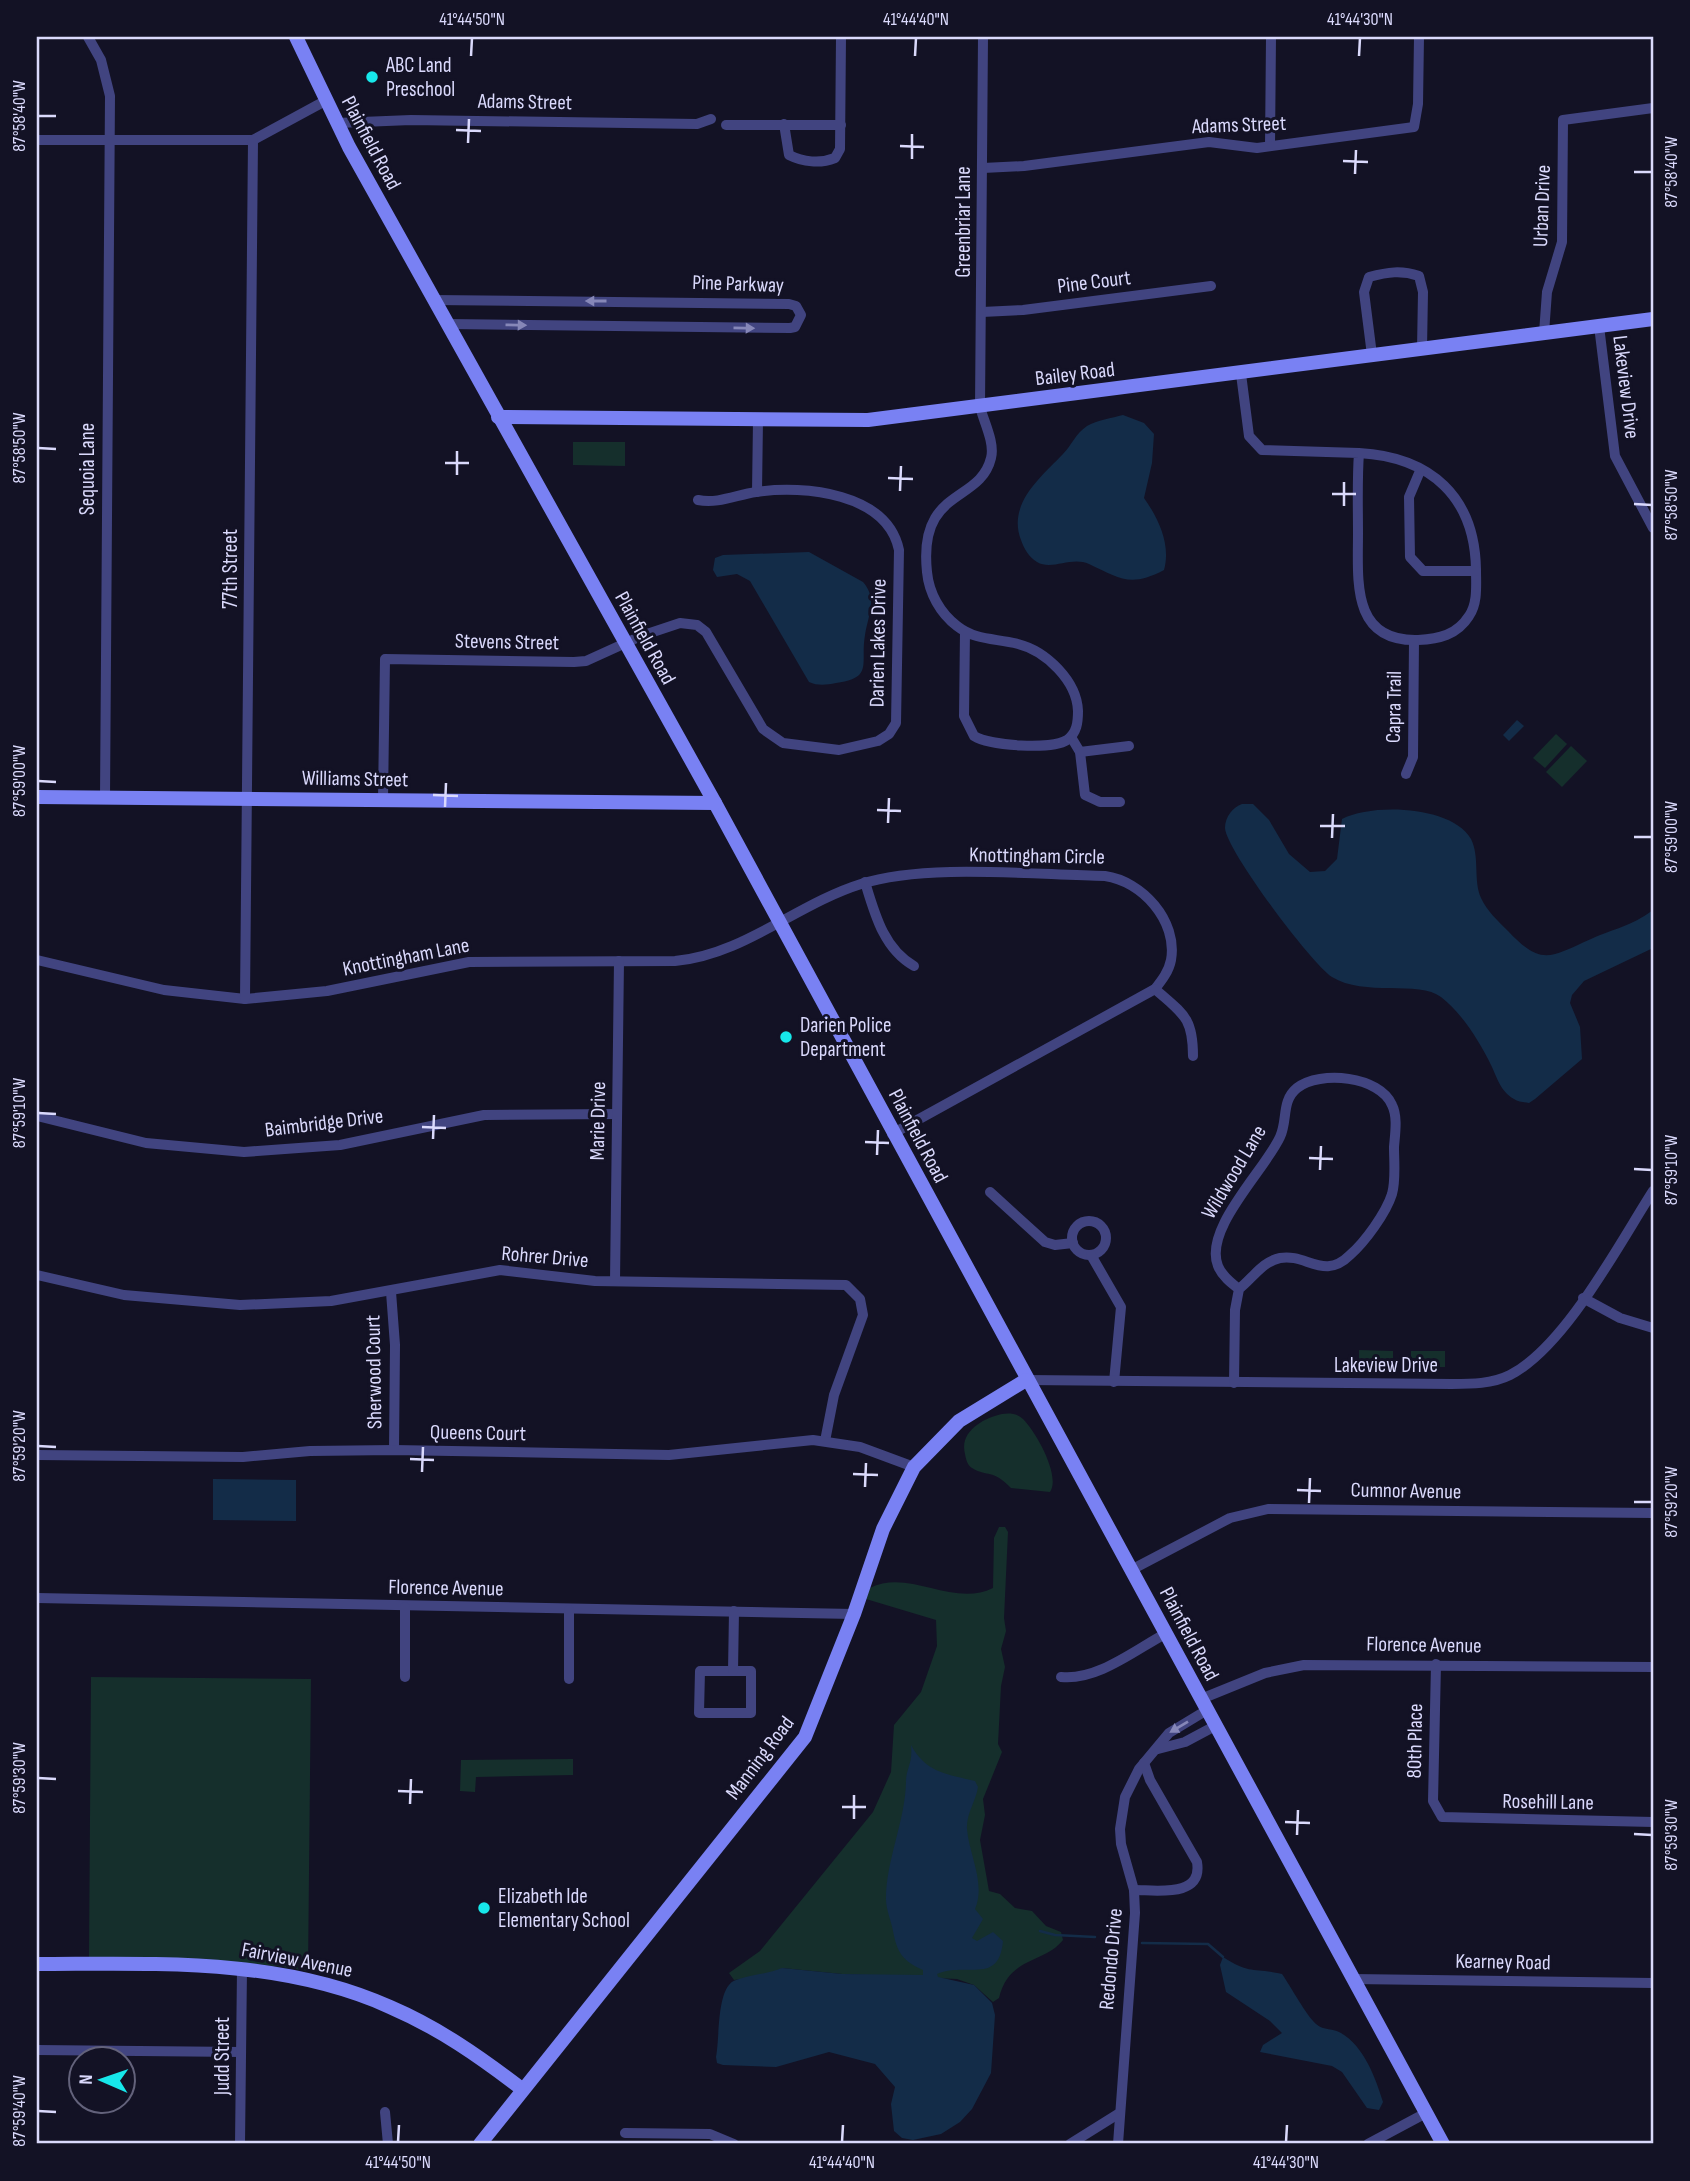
<svg xmlns="http://www.w3.org/2000/svg" width="1690" height="2181" font-family="'Sofia Sans Condensed',sans-serif">
	<style>
		.green { fill: #152f2c }
		.water { fill: #132c48 }
		.lines { fill: none; stroke-linecap: round; stroke-linejoin: round }
		.stream { stroke: #132c48; stroke-width: 2.5 }
		.street { stroke: #414480; stroke-width: 10 }
		.secondary { stroke: #7981f3; stroke-width: 14 }
		.oneway { fill: #8687b8 }
		.ticks { fill: none; stroke: #dad9fc; stroke-width: 2.5 }
		.poi-dot { fill: #17e7ea; stroke: #131225; stroke-width: 2.5 }
		.labels { text-anchor: middle; dominant-baseline: central; stroke-width: 6; stroke-linejoin: round; paint-order: stroke }
		.poi-label { font-size: 21px; fill: #dad9fc; stroke: #131225; text-anchor: start }
		.street-label { font-size: 21px; fill: #dad9fc; stroke: #131225 }
		.neatline { fill: none; stroke: #dad9fc; stroke-width: 2.5 }
		.ticks-label { font-size: 18px; text-anchor: middle; fill: #dad9fc }
	</style>
	<rect width="100%" height="100%" fill="#131225"/>
	<g class="green">
		<polygon points="573,442 625,442 625,466 573,465"/>
		<polygon points="1556,734 1567,744 1545,768 1533,758"/>
		<polygon points="1571,746 1587,761 1562,787 1546,772"/>
		<polygon points="1359,1350 1393,1351 1393,1367 1359,1366"/>
		<rect x="1411" y="1351" width="34" height="16"/>
		<path d="M1002 1414C1009 1413 1017 1413 1023 1419 1036 1432 1061 1476 1050 1492L1011 1488C991 1468 989 1478 972 1468 967 1465 966 1459 965 1454 959 1431 984 1418 1002 1414Z"/>
		<path d="M999 1527H1005L1008 1532 1004 1618 1006 1631 1001 1649 1005 1667 1001 1686 998 1744 1002 1752 983 1799 985 1815 980 1840 989 1891 1000 1894 1015 1908 1032 1911 1046 1926 1061 1932 1063 1940C1044 1964 1009 1956 999 1998L993 2002 974 1985 957 1979 842 1974 782 1968 776 1974 734 1980 729 1973 760 1951 873 1812 891 1772 894 1725 921 1692 937 1646 936 1620 866 1599 870 1588C909 1568 953 1608 993 1588L994 1538Z"/>
		<path d="M91 1677 311 1679 308 1971C235 1958 163 1959 89 1958Z"/>
		<polygon points="573,1759 573,1775 476,1777 475,1792 460,1791 461,1760"/>
	</g>
	<g class="water">
		<path d="M1123 415 1144 423 1154 434 1152 463 1144 498C1159 519 1171 545 1164 570 1130 588 1119 578 1089 564 1071 556 1052 571 1037 562 1029 557 1024 549 1021 540 1007 504 1041 477 1063 454 1072 445 1075 434 1087 426 1097 420 1112 418 1123 415Z"/>
		<path d="M809 552 863 582C878 599 868 615 865 635 860 664 874 678 836 683 826 685 818 686 809 682L750 581 737 574 717 577 713 570 715 558 723 555Z"/>
		<polygon points="1517,720 1524,726 1509,741 1503,735"/>
		<path d="M1242 804H1253L1269 820 1289 854 1310 872 1325 871 1337 859 1342 819C1373 803 1452 806 1471 839 1480 857 1473 880 1481 898 1487 911 1498 921 1508 931 1542 967 1550 957 1591 939 1615 928 1630 927 1653 910V948L1584 981 1572 995 1570 1003 1580 1027 1582 1059 1535 1099 1529 1103C1524 1102 1518 1102 1514 1099 1500 1091 1497 1077 1491 1065 1480 1042 1461 1012 1441 997 1419 980 1364 997 1332 977 1311 963 1226 850 1225 828 1225 817 1233 807 1242 804Z"/>
		<polygon points="213,1479 296,1480 296,1521 213,1520"/>
		<path d="M911 1745C926 1773 947 1774 975 1781L978 1787C976 1801 966 1814 967 1829 969 1855 986 1883 975 1909L983 1919 972 1938 977 1941 993 1932 1003 1941C999 1986 966 1961 937 1974L938 1977 974 1985 992 2003 995 2015 991 2073 972 2109 960 2122 941 2134 913 2140 902 2138 894 2131 891 2104 895 2087 875 2064 829 2052 776 2067 723 2065 717 2063 716 2057C720 2038 716 1986 736 1980 752 1974 769 1974 782 1968L842 1974 923 1975V1970C903 1961 897 1953 893 1931 891 1920 886 1910 886 1899 886 1860 905 1822 906 1782 906 1768 913 1764 911 1745Z"/>
		<path d="M1223 1957C1251 1975 1252 1967 1282 1974 1291 1987 1306 2015 1316 2024 1324 2031 1333 2028 1341 2033 1364 2046 1376 2079 1383 2102L1379 2110 1367 2108 1342 2072 1332 2066 1260 2052 1263 2045 1282 2033 1270 2021 1226 1992 1220 1965Z"/>
	</g>
	<g class="lines">
		<g class="stream">
			<polyline points="1040,1931 1055,1935 1095,1937"/>
			<polyline points="1142,1943 1208,1944 1223,1957"/>
		</g>
		<g class="street">
			<polyline points="88,37 101,60 110,96 105,798"/>
			<polyline points="337,123 411,120 697,124 711,119"/>
			<path d="M784 124 789 155C803 162 820 164 835 158L840 149 841 37"/>
			<polyline points="726,125 841,125"/>
			<polyline points="37,140 253,140 325,101"/>
			<polyline points="1270,146 1271,37"/>
			<polyline points="983,168 1024,166 1209,142 1257,148 1414,127 1418,104 1419,37"/>
			<polyline points="433,300 789,304 796,306 801,315 795,327 790,328 448,324"/>
			<polyline points="982,312 1023,310 1211,286"/>
			<polyline points="1599,326 1615,456 1653,528"/>
			<polyline points="1544,333 1547,292 1562,242 1563,120 1653,108"/>
			<path d="M1372 355 1364 292 1369 277C1388 272 1401 270 1419 276L1423 292 1422 349"/>
			<path d="M1241 374 1249 436 1262 450 1359 453C1357 480 1358 507 1358 533 1358 581 1351 642 1418 640 1439 639 1457 635 1469 616 1478 603 1476 585 1476 570 1475 497 1431 457 1359 453"/>
			<polyline points="1420,471 1409,497 1410,557 1423,571 1476,571"/>
			<polyline points="757,492 758,420"/>
			<path d="M965 631 964 716 974 736C990 746 1052 750 1067 740 1077 733 1078 722 1078 711 1077 681 1046 651 1018 644 996 638 976 641 957 626 940 613 929 593 927 572 918 487 980 504 991 458 995 443 984 422 980 407L983 37"/>
			<polyline points="1071,737 1080,752 1085,795 1100,802 1120,802"/>
			<polyline points="1080,752 1129,746"/>
			<polyline points="1406,774 1413,757 1414,640"/>
			<path d="M383 800 385 659 574 662 586 661 641 636 680 623 697 625 706 632 763 729 783 743 839 750 878 741 889 734 896 723 899 550C887 493 805 485 756 492 736 495 718 504 698 500"/>
			<path d="M865 882C875 915 884 949 914 966"/>
			<path d="M37 960 164 990 245 999 327 991 469 962 675 961C743 955 797 904 861 884 925 863 1035 875 1105 876 1142 881 1178 921 1171 960 1169 971 1162 980 1155 989L892 1134"/>
			<path d="M1155 989C1183 1014 1193 1017 1193 1056"/>
			<polyline points="245,999 253,140"/>
			<polyline points="37,1116 146,1143 244,1152 340,1145 484,1115 617,1114"/>
			<polyline points="990,1192 1045,1242 1055,1245 1073,1243"/>
			<circle cx="1089" cy="1238" r="17"/>
			<polyline points="1091,1255 1121,1307 1114,1382"/>
			<polyline points="37,1275 124,1295 240,1305 331,1301 500,1270 595,1281 846,1285 860,1299 863,1315 834,1395 825,1441"/>
			<polyline points="615,1281 619,961"/>
			<polyline points="391,1292 395,1345 394,1450"/>
			<polyline points="1583,1298 1620,1318 1653,1328"/>
			<path d="M1026 1380 1452 1384C1471 1384 1492 1384 1510 1375 1565 1347 1619 1244 1653 1191"/>
			<path d="M1234 1383 1235 1310 1239 1289C1231 1283 1222 1276 1218 1266 1203 1229 1265 1170 1280 1137 1288 1120 1281 1101 1297 1088 1320 1070 1380 1076 1392 1105 1398 1117 1395 1134 1394 1147 1394 1162 1396 1180 1392 1194 1386 1213 1365 1242 1350 1255 1324 1281 1306 1253 1280 1258 1263 1261 1252 1279 1239 1289"/>
			<polyline points="37,1455 243,1457 310,1451 394,1450 669,1455 813,1440 860,1447 914,1467"/>
			<polyline points="1131,1570 1230,1518 1268,1509 1653,1513"/>
			<polyline points="37,1598 854,1614"/>
			<polyline points="569,1610 569,1679"/>
			<polyline points="1436,1664 1433,1801 1442,1817 1653,1822"/>
			<polygon points="700,1671 751,1671 751,1713 699,1713"/>
			<polyline points="733,1671 734,1611"/>
			<polyline points="405,1677 405,1607"/>
			<path d="M1061 1677C1097 1681 1135 1650 1165 1634"/>
			<polyline points="1201,1699 1265,1673 1304,1665 1653,1667"/>
			<polyline points="1158,1749 1185,1742 1215,1726"/>
			<path d="M1134 1890C1157 1890 1203 1898 1197 1862L1150 1780 1144 1763"/>
			<polyline points="1352,1979 1653,1983"/>
			<polyline points="37,2050 241,2052"/>
			<polyline points="385,2112 388,2144"/>
			<polyline points="625,2133 710,2134 734,2144"/>
			<polyline points="240,2144 242,1969"/>
			<polyline points="1070,2144 1118,2114"/>
			<polyline points="1118,2144 1135,1913 1134,1890 1121,1844 1120,1829 1125,1797 1139,1769 1169,1733 1207,1710"/>
			<polyline points="1368,2144 1426,2113"/>
		</g>
		<g class="secondary">
			<polyline points="296,37 349,147 715,803 1443,2144"/>
			<polyline points="498,417 868,420 1653,319"/>
			<polyline points="37,797 715,803"/>
			<path d="M37 1964C155 1964 279 1957 390 2007 439 2028 480 2057 522 2089"/>
			<polyline points="480,2144 805,1737 854,1614 883,1529 914,1467 959,1421 1026,1380"/>
		</g>
	</g>
	<defs><path id="oneway-solid" d="M-6-.8H1V-3.2L6.5 0L1 3.2V.8H-6Z" transform="scale(1.75)"/></defs>
	<g class="oneway">
		<use href="#oneway-solid" transform="translate(596 301) rotate(-180)"/>
		<use href="#oneway-solid" transform="translate(516 325) rotate(1)"/>
		<use href="#oneway-solid" transform="translate(744 328) rotate(1)"/>
		<use href="#oneway-solid" transform="translate(1179 1727) rotate(149)"/>
	</g>
	<path class="ticks" d="M471 56 472 38M915 56 916 38M1359 56 1360 38M38 116H56M456 130 481 131M468 143 469 119M900 146 924 147M912 159V134M1343 161 1368 162M1634 172H1652M1355 174 1356 150M38 448 56 449M445 463H469M457 475V451M888 478 913 479M900 491 901 466M1332 494H1356M1634 504 1652 505M1344 506V482M38 781 56 782M433 795 458 796M445 807 446 783M877 810 901 811M888 823 889 798M1320 826H1345M1634 837H1652M1332 838 1333 814M38 1113 56 1114M422 1127 446 1128M433 1139 434 1115M865 1142 889 1143M877 1155 878 1130M1309 1158 1333 1159M1634 1169 1652 1170M1320 1170 1321 1146M38 1446 56 1447M410 1459 434 1460M422 1472 423 1447M853 1474 878 1475M865 1487 866 1463M1297 1490 1321 1491M1634 1502H1652M1309 1503 1310 1478M38 1778 56 1779M398 1791 423 1792M410 1804 411 1779M842 1807H866M854 1819V1795M1285 1822 1310 1823M1634 1834 1652 1835M1297 1835 1298 1810M38 2111 56 2112M398 2142 399 2125M842 2142 843 2125M1286 2142 1287 2125"/>
	<g class="poi-dot">
		<circle cx="372" cy="77" r="7"/>
		<circle cx="786" cy="1037" r="7"/>
		<circle cx="484" cy="1908" r="7"/>
	</g>
	<g class="labels">
		<g class="poi-label">
			<text x="386" y="65">ABC Land<tspan x="386" dy="24">Preschool</tspan></text>
			<text x="800" y="1025">Darien Police<tspan x="800" dy="24">Department</tspan></text>
			<text x="498" y="1896">Elizabeth Ide<tspan x="498" dy="24">Elementary School</tspan></text>
		</g>
		<g class="street-label">
			<text transform="translate(525 102) rotate(1)">Adams Street</text>
			<text transform="translate(1239 125) rotate(-2)">Adams Street</text>
			<text transform="translate(371 143) rotate(62)">Plainfield Road</text>
			<text transform="translate(1542 206) rotate(-88)">Urban Drive</text>
			<text transform="translate(963 222) rotate(-90)">Greenbriar Lane</text>
			<text transform="translate(1094 282) rotate(-7)">Pine Court</text>
			<text transform="translate(738 284) rotate(2)">Pine Parkway</text>
			<text transform="translate(1075 374) rotate(-7)">Bailey Road</text>
			<text transform="translate(1626 387) rotate(83)">Lakeview Drive</text>
			<text transform="translate(87 469) rotate(-90)">Sequoia Lane</text>
			<text transform="translate(230 569) rotate(-90)">77th Street</text>
			<text transform="translate(645 638) rotate(61)">Plainfield Road</text>
			<text transform="translate(507 642) rotate(1)">Stevens Street</text>
			<text transform="translate(878 643) rotate(-89)">Darien Lakes Drive</text>
			<text transform="translate(1394 707) rotate(-89)">Capra Trail</text>
			<text transform="translate(355 779) rotate(1)">Williams Street</text>
			<text transform="translate(1037 856) rotate(1)">Knottingham Circle</text>
			<text transform="translate(406 957) rotate(-11)">Knottingham Lane</text>
			<text transform="translate(598 1121) rotate(-89)">Marie Drive</text>
			<text transform="translate(324 1123) rotate(-7)">Baimbridge Drive</text>
			<text transform="translate(918 1136) rotate(62)">Plainfield Road</text>
			<text transform="translate(1234 1172) rotate(-59)">Wildwood Lane</text>
			<text transform="translate(545 1257) rotate(5)">Rohrer Drive</text>
			<text x="1386" y="1365">Lakeview Drive</text>
			<text transform="translate(374 1372) rotate(-91)">Sherwood Court</text>
			<text transform="translate(478 1433) rotate(1)">Queens Court</text>
			<text transform="translate(1406 1491) rotate(1)">Cumnor Avenue</text>
			<text transform="translate(446 1588) rotate(1)">Florence Avenue</text>
			<text transform="translate(1189 1634) rotate(62)">Plainfield Road</text>
			<text transform="translate(1424 1645) rotate(1)">Florence Avenue</text>
			<text transform="translate(1415 1741) rotate(-89)">80th Place</text>
			<text transform="translate(760 1758) rotate(-53)">Manning Road</text>
			<text transform="translate(1548 1802) rotate(1)">Rosehill Lane</text>
			<text transform="translate(1111 1959) rotate(-85)">Redondo Drive</text>
			<text transform="translate(297 1960) rotate(11)">Fairview Avenue</text>
			<text transform="translate(1503 1962) rotate(1)">Kearney Road</text>
			<text transform="translate(222 2056) rotate(-90)">Judd Street</text>
		</g>
	</g>
	<rect width="1690" height="2181" fill="none" stroke="#131225" stroke-width="77"/>
	<g transform="translate(102 2080) rotate(272)"><circle r="33" fill="#131225" stroke="#63627b" stroke-width="2"/>
	<path d="M0-5L12 26L0 18L-12 26Z" fill="#17e7ea"/>
	<text y="-10" font-size="19" font-weight="bold" text-anchor="middle" fill="#dad9fc">N</text>
	</g>
	<rect x="38" y="38" width="1614" height="2104" class="neatline"/>
	<g class="ticks-label">
		<text x="472" y="25">41°44'50"N</text>
		<text x="916" y="25">41°44'40"N</text>
		<text x="1360" y="25">41°44'30"N</text>
		<text transform="translate(19 116) rotate(-90)" y="6">87°58'40"W</text>
		<text transform="translate(1671 172) rotate(-90)" y="6">87°58'40"W</text>
		<text transform="translate(19 448) rotate(-90)" y="6">87°58'50"W</text>
		<text transform="translate(1671 505) rotate(-90)" y="6">87°58'50"W</text>
		<text transform="translate(19 781) rotate(-90)" y="6">87°59'00"W</text>
		<text transform="translate(1671 837) rotate(-90)" y="6">87°59'00"W</text>
		<text transform="translate(19 1113) rotate(-90)" y="6">87°59'10"W</text>
		<text transform="translate(1671 1170) rotate(-90)" y="6">87°59'10"W</text>
		<text transform="translate(19 1446) rotate(-90)" y="6">87°59'20"W</text>
		<text transform="translate(1671 1502) rotate(-90)" y="6">87°59'20"W</text>
		<text transform="translate(19 1778) rotate(-90)" y="6">87°59'30"W</text>
		<text transform="translate(1671 1835) rotate(-90)" y="6">87°59'30"W</text>
		<text transform="translate(19 2111) rotate(-90)" y="6">87°59'40"W</text>
		<text x="398" y="2168">41°44'50"N</text>
		<text x="842" y="2168">41°44'40"N</text>
		<text x="1286" y="2168">41°44'30"N</text>
	</g>
</svg>
